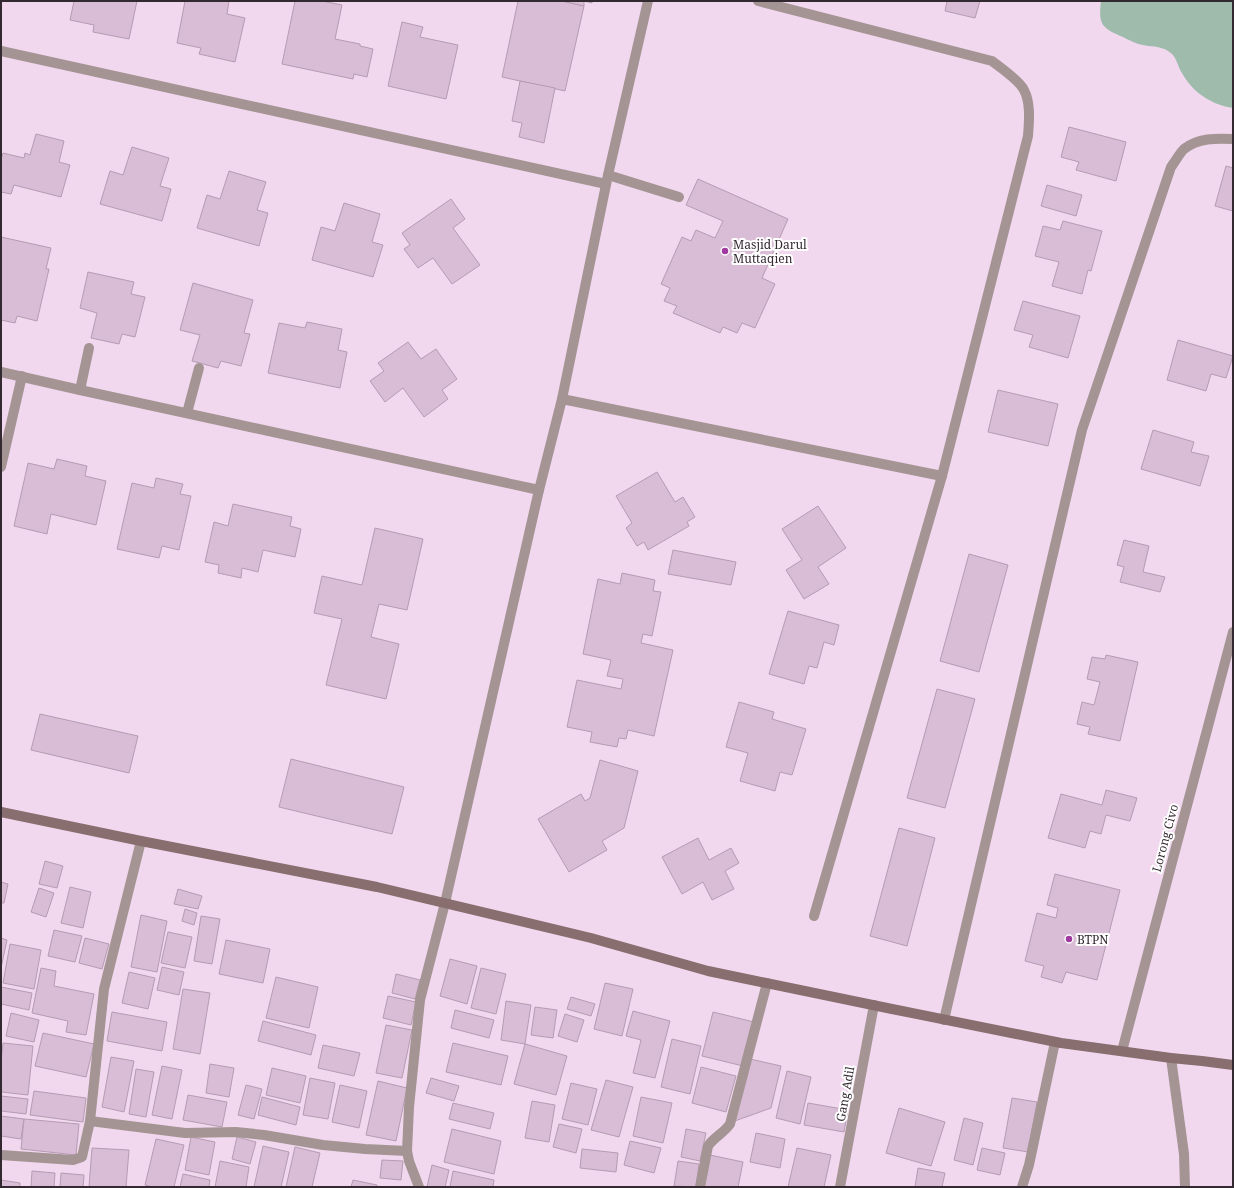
<svg xmlns="http://www.w3.org/2000/svg" width="1234" height="1188" font-family="'Noto Serif',serif">
	<style>
		.green { fill: #9fbbac }
		.building { fill: #d9bcd6; stroke: #b49cb2 }
		.lines { fill: none; stroke-linecap: round; stroke-linejoin: round }
		.service { stroke: #a59494; stroke-width: 10 }
		.minor { stroke: #a59494; stroke-width: 10 }
		.secondary { stroke: #886e6f; stroke-width: 10 }
		.poi-dot { fill: #9e3aa0; stroke: #fff; stroke-width: 1.5 }
		.labels { text-anchor: middle; dominant-baseline: central; stroke-width: 4; stroke-linejoin: round; paint-order: stroke }
		.poi-label { font-size: 12px; fill: #322931; stroke: #fff; text-anchor: start }
		.street-label { font-size: 12px; fill: #322931; stroke: #fff }
	</style>
	<rect width="100%" height="100%" fill="#f2d8ef"/>
	<path class="green" d="M1101 1H1233V108C1212 105 1192 92 1182 73 1178 67 1177 59 1172 54 1164 46 1153 47 1143 45 1136 44 1129 40 1123 37 1102 28 1098 25 1101 1Z"/>
	<g class="building">
		<polygon points="74,1 137,1 129,39 93,32 94,25 70,20"/>
		<polygon points="185,1 229,1 227,14 245,18 235,62 199,54 201,48 177,43"/>
		<polygon points="295,1 322,1 342,5 335,39 360,44 360,46 373,49 367,77 354,74 353,79 282,64"/>
		<polygon points="518,1 562,1 584,6 565,91 502,77"/>
		<polygon points="562,1 592,1 592,3 584,1 584,6"/>
		<polygon points="947,1 980,1 975,18 945,11"/>
		<polygon points="402,22 423,27 420,37 458,45 446,99 388,86"/>
		<polygon points="520,81 555,88 544,143 519,137 522,123 512,121"/>
		<polygon points="1069,127 1126,142 1116,181 1076,170 1079,162 1061,157"/>
		<polygon points="36,134 64,141 59,162 70,165 61,197 14,185 11,194 1,192 1,159 3,153 24,158 25,153 30,155"/>
		<polygon points="132,147 169,158 160,186 171,189 162,221 100,204 110,171 123,175"/>
		<polygon points="1226,166 1233,168 1233,211 1215,206"/>
		<polygon points="229,171 266,182 257,210 268,213 259,246 197,228 207,195 220,199"/>
		<polygon points="698,179 788,219 762,278 775,284 755,328 742,323 737,333 723,327 720,333 673,313 677,306 664,301 670,288 661,284 682,237 691,241 696,230 715,238 723,221 686,205"/>
		<polygon points="1047,185 1082,195 1076,216 1041,206"/>
		<polygon points="451,199 465,219 453,228 480,265 452,284 433,258 418,268 404,249 410,245 402,233"/>
		<polygon points="344,203 380,214 372,242 383,245 373,277 312,260 321,227 335,231"/>
		<polygon points="1063,221 1102,231 1091,271 1088,270 1082,294 1052,286 1059,262 1035,256 1043,226 1060,230"/>
		<polygon points="1,237 51,248 46,269 49,269 37,321 17,316 15,323 1,320"/>
		<polygon points="88,272 134,282 131,294 145,297 135,337 122,334 119,344 91,338 97,313 80,308"/>
		<polygon points="193,283 253,300 244,333 250,334 241,366 221,361 218,368 192,361 200,335 180,330"/>
		<polygon points="1023,301 1080,316 1068,358 1029,347 1033,335 1014,330"/>
		<polygon points="307,322 342,329 338,350 347,352 340,388 268,373 279,323 305,328"/>
		<polygon points="1178,340 1233,356 1226,378 1211,374 1206,391 1167,380"/>
		<polygon points="408,342 421,359 436,349 457,379 442,390 448,399 424,417 403,388 385,402 370,381 384,371 378,363"/>
		<polygon points="998,390 1058,404 1048,446 988,432"/>
		<polygon points="1153,430 1194,442 1191,452 1209,456 1200,486 1141,469"/>
		<polygon points="57,459 87,466 85,476 106,481 96,525 51,514 47,534 14,526 28,463 54,469"/>
		<polygon points="657,472 675,502 683,497 695,517 687,522 689,526 648,550 644,542 637,546 626,528 632,523 616,496"/>
		<polygon points="156,478 183,484 180,494 191,496 179,550 162,546 159,558 117,549 132,483 154,488"/>
		<polygon points="233,504 292,517 290,526 301,529 295,557 263,550 258,572 242,568 241,578 218,573 219,565 205,562 214,522 228,526"/>
		<polygon points="818,506 846,548 818,567 829,584 804,599 786,570 802,560 782,529"/>
		<polygon points="375,528 423,539 407,610 379,604 371,637 399,644 386,699 326,685 342,619 314,613 322,576 362,585"/>
		<polygon points="1124,540 1149,546 1143,572 1165,577 1160,592 1120,582 1124,567 1117,565"/>
		<polygon points="673,550 736,562 731,585 668,574"/>
		<polygon points="969,554 1008,565 979,672 940,661"/>
		<polygon points="622,573 655,580 653,591 661,592 652,636 643,634 641,643 673,650 654,736 628,730 626,739 619,738 617,747 590,742 592,732 567,727 577,680 621,689 623,679 607,676 611,660 583,654 598,579 620,584"/>
		<polygon points="788,611 839,625 834,645 824,642 817,668 809,666 804,684 769,674"/>
		<polygon points="1106,655 1138,662 1120,741 1088,734 1090,727 1077,724 1082,702 1094,705 1100,682 1087,679 1092,657 1105,659"/>
		<polygon points="937,689 975,699 945,808 907,798"/>
		<polygon points="739,702 774,712 772,719 806,729 792,775 780,772 775,791 740,781 748,753 726,747"/>
		<polygon points="40,714 138,736 129,773 31,750"/>
		<polygon points="291,759 404,787 392,834 279,807"/>
		<polygon points="600,760 638,771 624,828 602,841 607,850 569,872 538,819 581,794 585,801 590,798"/>
		<polygon points="1106,790 1137,798 1130,821 1106,815 1101,834 1090,831 1085,848 1048,838 1061,794 1102,805"/>
		<polygon points="899,828 935,838 907,946 870,936"/>
		<polygon points="698,838 709,860 731,848 739,863 725,871 734,889 712,900 703,882 682,894 662,857"/>
		<polygon points="45,861 63,866 57,888 39,884"/>
		<polygon points="1055,874 1120,890 1097,980 1066,972 1062,983 1041,977 1044,966 1025,961 1037,913 1056,918 1058,908 1047,905"/>
		<polygon points="1,882 8,884 4,903 1,903"/>
		<polygon points="70,887 91,892 83,928 61,923"/>
		<polygon points="39,888 54,893 46,917 31,912"/>
		<polygon points="178,889 202,896 198,909 174,904"/>
		<polygon points="185,909 197,913 194,925 182,921"/>
		<polygon points="141,915 167,921 157,972 131,967"/>
		<polygon points="201,916 220,919 212,964 194,961"/>
		<polygon points="54,930 82,936 75,962 48,956"/>
		<polygon points="168,932 192,937 185,968 161,963"/>
		<polygon points="1,938 7,940 1,968"/>
		<polygon points="85,938 109,944 102,969 79,963"/>
		<polygon points="226,940 270,949 263,983 219,974"/>
		<polygon points="10,944 41,950 34,989 3,983"/>
		<polygon points="450,959 477,966 467,1004 440,996"/>
		<polygon points="162,967 184,972 179,995 157,990"/>
		<polygon points="41,968 56,971 54,986 94,994 86,1035 66,1032 68,1021 32,1013"/>
		<polygon points="481,968 506,974 496,1014 471,1008"/>
		<polygon points="129,972 155,978 148,1009 122,1003"/>
		<polygon points="396,974 420,980 415,999 392,993"/>
		<polygon points="276,977 318,987 309,1028 266,1018"/>
		<polygon points="605,983 633,989 622,1036 594,1029"/>
		<polygon points="1,987 32,993 29,1010 1,1004"/>
		<polygon points="183,989 210,993 200,1054 173,1049"/>
		<polygon points="388,996 416,1002 411,1025 383,1018"/>
		<polygon points="571,997 595,1004 591,1016 567,1009"/>
		<polygon points="506,1001 531,1005 525,1044 501,1040"/>
		<polygon points="535,1007 557,1010 553,1038 531,1035"/>
		<polygon points="455,1010 494,1020 489,1038 451,1028"/>
		<polygon points="633,1011 670,1021 655,1078 633,1073 641,1040 626,1036"/>
		<polygon points="112,1012 167,1022 162,1051 107,1041"/>
		<polygon points="713,1012 754,1022 743,1066 702,1056"/>
		<polygon points="11,1013 39,1020 34,1042 6,1036"/>
		<polygon points="565,1014 584,1020 577,1042 558,1036"/>
		<polygon points="263,1021 316,1035 311,1055 258,1041"/>
		<polygon points="386,1025 412,1030 402,1078 376,1073"/>
		<polygon points="43,1033 94,1044 86,1077 35,1066"/>
		<polygon points="672,1039 701,1046 690,1094 661,1087"/>
		<polygon points="3,1043 33,1046 28,1095 1,1092 1,1061"/>
		<polygon points="453,1043 508,1056 501,1085 446,1072"/>
		<polygon points="525,1044 567,1056 556,1095 514,1084"/>
		<polygon points="323,1045 360,1053 354,1076 318,1068"/>
		<polygon points="111,1057 134,1061 124,1112 102,1107"/>
		<polygon points="750,1059 781,1066 771,1108 732,1122"/>
		<polygon points="210,1064 234,1068 229,1097 206,1093"/>
		<polygon points="162,1066 182,1070 172,1119 152,1115"/>
		<polygon points="701,1067 736,1076 726,1112 692,1103"/>
		<polygon points="272,1068 306,1076 300,1103 266,1095"/>
		<polygon points="136,1069 154,1072 146,1117 129,1114"/>
		<polygon points="787,1071 811,1077 800,1124 776,1118"/>
		<polygon points="310,1078 335,1083 328,1119 303,1115"/>
		<polygon points="431,1078 459,1086 454,1101 426,1093"/>
		<polygon points="606,1080 633,1087 619,1137 591,1130"/>
		<polygon points="378,1081 407,1088 396,1141 366,1135"/>
		<polygon points="571,1083 597,1089 588,1125 562,1119"/>
		<polygon points="246,1085 262,1089 254,1119 238,1115"/>
		<polygon points="340,1085 367,1091 359,1128 332,1122"/>
		<polygon points="34,1091 86,1098 83,1122 30,1115"/>
		<polygon points="188,1095 227,1102 222,1127 183,1120"/>
		<polygon points="1,1096 28,1099 26,1114 1,1111"/>
		<polygon points="262,1097 300,1107 296,1125 258,1115"/>
		<polygon points="641,1097 672,1103 663,1143 633,1136"/>
		<polygon points="1012,1098 1037,1102 1028,1152 1003,1148"/>
		<polygon points="532,1101 555,1105 549,1142 525,1138"/>
		<polygon points="453,1103 494,1113 490,1129 449,1119"/>
		<polygon points="808,1103 848,1110 844,1132 804,1125"/>
		<polygon points="899,1108 945,1122 931,1166 886,1153"/>
		<polygon points="1,1116 24,1119 21,1139 1,1136"/>
		<polygon points="964,1118 983,1123 973,1165 954,1160"/>
		<polygon points="24,1119 79,1124 76,1155 21,1149"/>
		<polygon points="559,1124 582,1129 576,1153 553,1147"/>
		<polygon points="452,1129 501,1141 494,1174 444,1162"/>
		<polygon points="686,1129 706,1133 700,1161 681,1157"/>
		<polygon points="756,1133 785,1139 780,1168 750,1162"/>
		<polygon points="191,1137 215,1142 209,1175 185,1170"/>
		<polygon points="237,1137 256,1142 250,1164 232,1159"/>
		<polygon points="156,1139 184,1145 174,1187 153,1187 145,1185"/>
		<polygon points="630,1141 661,1148 654,1173 624,1165"/>
		<polygon points="263,1146 289,1152 281,1187 254,1187"/>
		<polygon points="295,1147 320,1153 312,1187 286,1187"/>
		<polygon points="92,1148 129,1150 126,1187 89,1187"/>
		<polygon points="797,1148 831,1155 824,1187 788,1187"/>
		<polygon points="982,1148 1005,1153 1000,1175 977,1170"/>
		<polygon points="582,1149 618,1153 616,1172 580,1168"/>
		<polygon points="710,1155 743,1162 738,1187 703,1187"/>
		<polygon points="382,1160 403,1161 401,1180 380,1178"/>
		<polygon points="220,1161 249,1167 246,1187 215,1187"/>
		<polygon points="678,1161 699,1164 696,1187 674,1186"/>
		<polygon points="432,1165 449,1170 445,1187 427,1187"/>
		<polygon points="918,1168 945,1173 942,1187 915,1187"/>
		<polygon points="32,1171 55,1173 54,1187 31,1187"/>
		<polygon points="453,1171 494,1180 493,1187 450,1187"/>
		<polygon points="61,1173 84,1175 83,1187 60,1187"/>
		<polygon points="183,1174 210,1180 209,1187 180,1187"/>
		<polygon points="1,1180 20,1183 20,1187 1,1187"/>
		<polygon points="353,1180 377,1185 377,1187 351,1187"/>
	</g>
	<g class="lines">
		<g class="service">
			<polyline points="608,175 679,197"/>
			<polyline points="80,390 89,348"/>
			<polyline points="187,413 199,368"/>
			<polyline points="1,467 22,376"/>
			<path d="M700 1187 708 1146C714 1137 724 1133 730 1124L767 983"/>
		</g>
		<g class="minor">
			<path d="M758 1 992 61C1001 68 1019 80 1024 90 1031 103 1029 122 1028 136L942 476 814 916"/>
			<polyline points="1,51 606,184"/>
			<polyline points="1,372 80,390 539,490"/>
			<polyline points="562,399 942,476"/>
			<path d="M944 1020 1082 430 1171 167C1175 162 1179 154 1184 149 1198 138 1216 138 1233 139"/>
			<polyline points="1122,1051 1233,632"/>
			<polyline points="1171,1058 1184,1154 1185,1187"/>
			<polyline points="90,1121 185,1133 236,1132 264,1135 323,1145 365,1149 407,1151"/>
			<polyline points="1,1155 73,1160 82,1157 90,1121 104,989 141,841"/>
			<polyline points="419,1187 409,1161 407,1151 409,1107 420,1000 445,903 539,490 562,399 608,175 648,1"/>
			<polyline points="840,1187 874,1005"/>
			<polyline points="1022,1187 1029,1165 1055,1042"/>
		</g>
		<polyline class="secondary" points="1,812 141,841 377,887 591,938 708,971 892,1009 1061,1043 1171,1058 1202,1061 1233,1065"/>
	</g>
	<g class="poi-dot">
		<circle cx="725" cy="251" r="4"/>
		<circle cx="1069" cy="939" r="4"/>
	</g>
	<g class="labels">
		<g class="poi-label">
			<text x="733" y="244">Masjid Darul<tspan x="733" dy="14">Muttaqien</tspan></text>
			<text x="1077" y="939">BTPN</text>
		</g>
		<g class="street-label">
			<text transform="translate(1165 838) rotate(-75)">Lorong Civo</text>
			<text transform="translate(845 1094) rotate(-80)">Gang Adil</text>
		</g>
	</g>
	<rect width="1234" height="1188" fill="none" stroke="#322931" stroke-width="4"/>
</svg>
